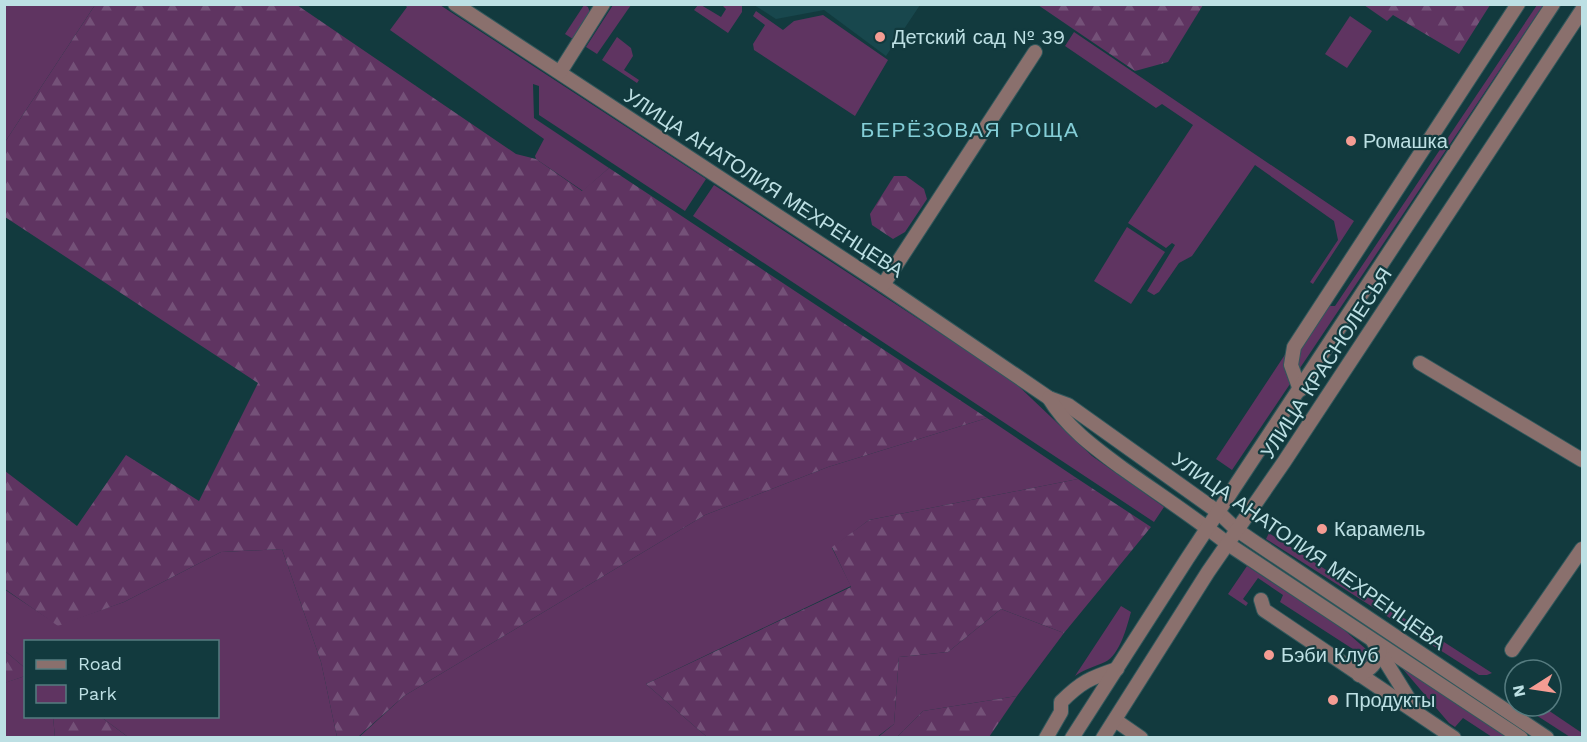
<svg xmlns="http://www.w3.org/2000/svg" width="1587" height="742" font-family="'Work Sans',sans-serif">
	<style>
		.built { fill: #18474d }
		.green { fill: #5f3461 }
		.forest { fill: url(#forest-firs) }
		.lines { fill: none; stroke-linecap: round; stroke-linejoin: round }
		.minor-casing { stroke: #31585c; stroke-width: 16 }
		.minor { stroke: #8a706d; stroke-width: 14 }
		.poi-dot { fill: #f59c93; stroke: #123a3e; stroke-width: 2 }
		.labels { text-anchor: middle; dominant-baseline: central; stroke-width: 4.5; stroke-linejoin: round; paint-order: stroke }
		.poi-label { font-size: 20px; fill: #bde0e4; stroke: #123a3e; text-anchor: start }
		.street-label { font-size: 20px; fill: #bde0e4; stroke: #123a3e }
		.neighbourhood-label { font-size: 21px; letter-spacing: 1.5px; fill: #84ced7; stroke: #123a3e }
	</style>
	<defs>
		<pattern id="forest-firs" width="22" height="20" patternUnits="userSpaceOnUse" patternTransform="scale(1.5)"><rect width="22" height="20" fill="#5f3461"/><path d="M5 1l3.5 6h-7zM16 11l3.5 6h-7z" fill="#745178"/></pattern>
	</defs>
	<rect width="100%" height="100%" fill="#123a3e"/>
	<polygon class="built" points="754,5 920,4 920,5 886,56 824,10 776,19"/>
	<g class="green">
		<polygon points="4,5 95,5 5,142 4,142"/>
		<polygon points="405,5 440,5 706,179 685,211 539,115 539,86 533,84 534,118 609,168 583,191 536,159 535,156 544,139 390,30 407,7"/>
		<polygon points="584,5 588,7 590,13 573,39 565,34"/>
		<polygon points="613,5 631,5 597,54 586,47"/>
		<polygon points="742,5 742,12 728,33 694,10 698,5 701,5 721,17 726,9 723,6 724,5"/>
		<polygon points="1537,5 1543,5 1298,371 1296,366 1298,351 1328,306 1335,306"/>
		<polygon points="756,11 783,30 794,21 823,15 888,60 855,116 754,50 753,44 765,25 753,16"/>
		<polygon points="1350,16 1372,31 1347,68 1325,54"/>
		<polygon points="1074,32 1354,221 1313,284 1310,282 1338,240 1334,221 1255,165 1192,256 1179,263 1159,292 1154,295 1147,291 1175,245 1172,243 1166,248 1128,223 1193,125 1162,104 1156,108 1065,46"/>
		<polygon points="617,37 631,48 633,56 624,70 639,80 637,83 602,60"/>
		<polygon points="714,185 1013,381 1092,456 1164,507 1154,522 693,216"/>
		<polygon points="1127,227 1165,252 1131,304 1094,281"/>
		<polygon points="1288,350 1287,368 1290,384 1232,470 1216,459"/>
		<polygon points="987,418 1078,479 869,520 832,548 851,586 646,684 707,737 358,738 404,696 705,515 828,467"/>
		<polygon points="1269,533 1396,615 1413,622 1492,673 1487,675 1479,675 1266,539"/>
		<polygon points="282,549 321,662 337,737 128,737 101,717 218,716 218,642 26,642 25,668 5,651 4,589 58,625 124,602 221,552"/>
		<polygon points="1247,566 1343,629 1367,650 1370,657 1369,662 1362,667 1353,663 1359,653 1280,602 1283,595 1258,578 1243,599 1248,603 1246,606 1228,594"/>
		<path d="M1121 606 1131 612C1127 626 1120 655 1105 662 1094 667 1085 669 1075 676Z"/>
		<polygon points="1001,609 1064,633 1017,696 923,711 897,737 877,738 894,724 899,657 948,652"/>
		<polygon points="1402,668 1508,737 1492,737 1463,718 1455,727 1449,723"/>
		<polygon points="25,676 26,716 53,717 55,737 5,737 4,683"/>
		<polygon points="1522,706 1542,706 1582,733 1582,737 1570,737"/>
	</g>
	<g class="forest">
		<polygon points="95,5 297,5 516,154 536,159 582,191 609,168 987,418 828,467 705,515 404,696 358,737 337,737 321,662 282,549 221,552 124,602 58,626 5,589 5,471 77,526 126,455 199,501 258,383 5,217 5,142"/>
		<polygon points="1038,5 1203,5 1168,62 1135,71"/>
		<polygon points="1364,5 1490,5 1459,54 1393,15 1387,21"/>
		<polygon points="894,176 906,176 924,189 927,199 905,232 893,239 872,225 870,214"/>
		<polygon points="1078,479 1151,527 1064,633 1001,609 948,652 899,657 894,724 877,737 707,737 646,684 851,587 832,547 869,520"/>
		<polygon points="5,651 25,668 25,676 5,683"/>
		<polygon points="1017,696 989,737 897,737 923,711"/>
		<polygon points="53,717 101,717 128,737 55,737"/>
	</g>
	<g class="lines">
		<g class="minor-casing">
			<g id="minor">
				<polyline points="455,4 883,285 1049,398 1068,405 1218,512 1237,530 1256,543 1547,738"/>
				<polyline points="560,72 603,4"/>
				<polyline points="883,285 1035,52"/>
				<polyline points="1420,363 1582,460"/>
				<polyline points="1300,390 1291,365 1294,347 1518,4"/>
				<path d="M1049 398C1066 427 1095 448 1122 468 1157 493 1194 517 1228 544L1521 738"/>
				<polyline points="1261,600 1264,610 1454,738"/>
				<polyline points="1373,641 1415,709"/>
				<polyline points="1512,650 1582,549"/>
				<path d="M1359 675C1371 669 1376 664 1380 651"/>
				<polyline points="1115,720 1141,738"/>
				<path d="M1046 738 1061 712V702C1081 682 1090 678 1117 669"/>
				<polyline points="1072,738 1187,559 1553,4"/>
				<polyline points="1103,738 1208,572 1284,462 1582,10"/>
			</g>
		</g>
		<use href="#minor" class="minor"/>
	</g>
	<g class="poi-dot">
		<circle cx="880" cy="37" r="6"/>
		<circle cx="1351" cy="141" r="6"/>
		<circle cx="1322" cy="529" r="6"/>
		<circle cx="1269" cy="655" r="6"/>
		<circle cx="1333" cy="700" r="6"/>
	</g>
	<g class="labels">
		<g class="poi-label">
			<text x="892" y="37">Детский сад № 39</text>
			<text x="1363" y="141">Ромашка</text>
			<text x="1334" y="529">Карамель</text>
			<text x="1281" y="655">Бэби Клуб</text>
			<text x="1345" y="700">Продукты</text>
		</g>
		<g class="street-label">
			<text transform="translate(764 183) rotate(33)">УЛИЦА АНАТОЛИЯ МЕХРЕНЦЕВА</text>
			<text transform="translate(1326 363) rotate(-57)">УЛИЦА КРАСНОЛЕСЬЯ</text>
			<text transform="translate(1309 551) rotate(35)">УЛИЦА АНАТОЛИЯ МЕХРЕНЦЕВА</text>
		</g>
		<g class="neighbourhood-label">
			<text x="970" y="129">БЕРЁЗОВАЯ РОЩА</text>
		</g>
	</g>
	<rect width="1587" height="742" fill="none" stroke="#bde0e4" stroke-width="12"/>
	<rect x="24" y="640" width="195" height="78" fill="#123a3e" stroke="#567c80" stroke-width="1.5"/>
	<rect x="36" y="660" width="30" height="9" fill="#8a706d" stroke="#567c80" stroke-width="1.5"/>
	<text x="78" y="670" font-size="18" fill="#bde0e4">Road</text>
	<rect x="36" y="685" width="30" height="18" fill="#5f3461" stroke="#567c80" stroke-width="1.5"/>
	<text x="78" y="700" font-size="18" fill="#bde0e4">Park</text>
	<g transform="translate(1533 688) rotate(258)"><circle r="28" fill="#123a3e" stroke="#567c80" stroke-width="1.5"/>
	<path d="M0-4.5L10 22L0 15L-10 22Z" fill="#f59c93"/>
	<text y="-9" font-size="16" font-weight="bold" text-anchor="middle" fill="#bde0e4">N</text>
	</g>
</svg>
